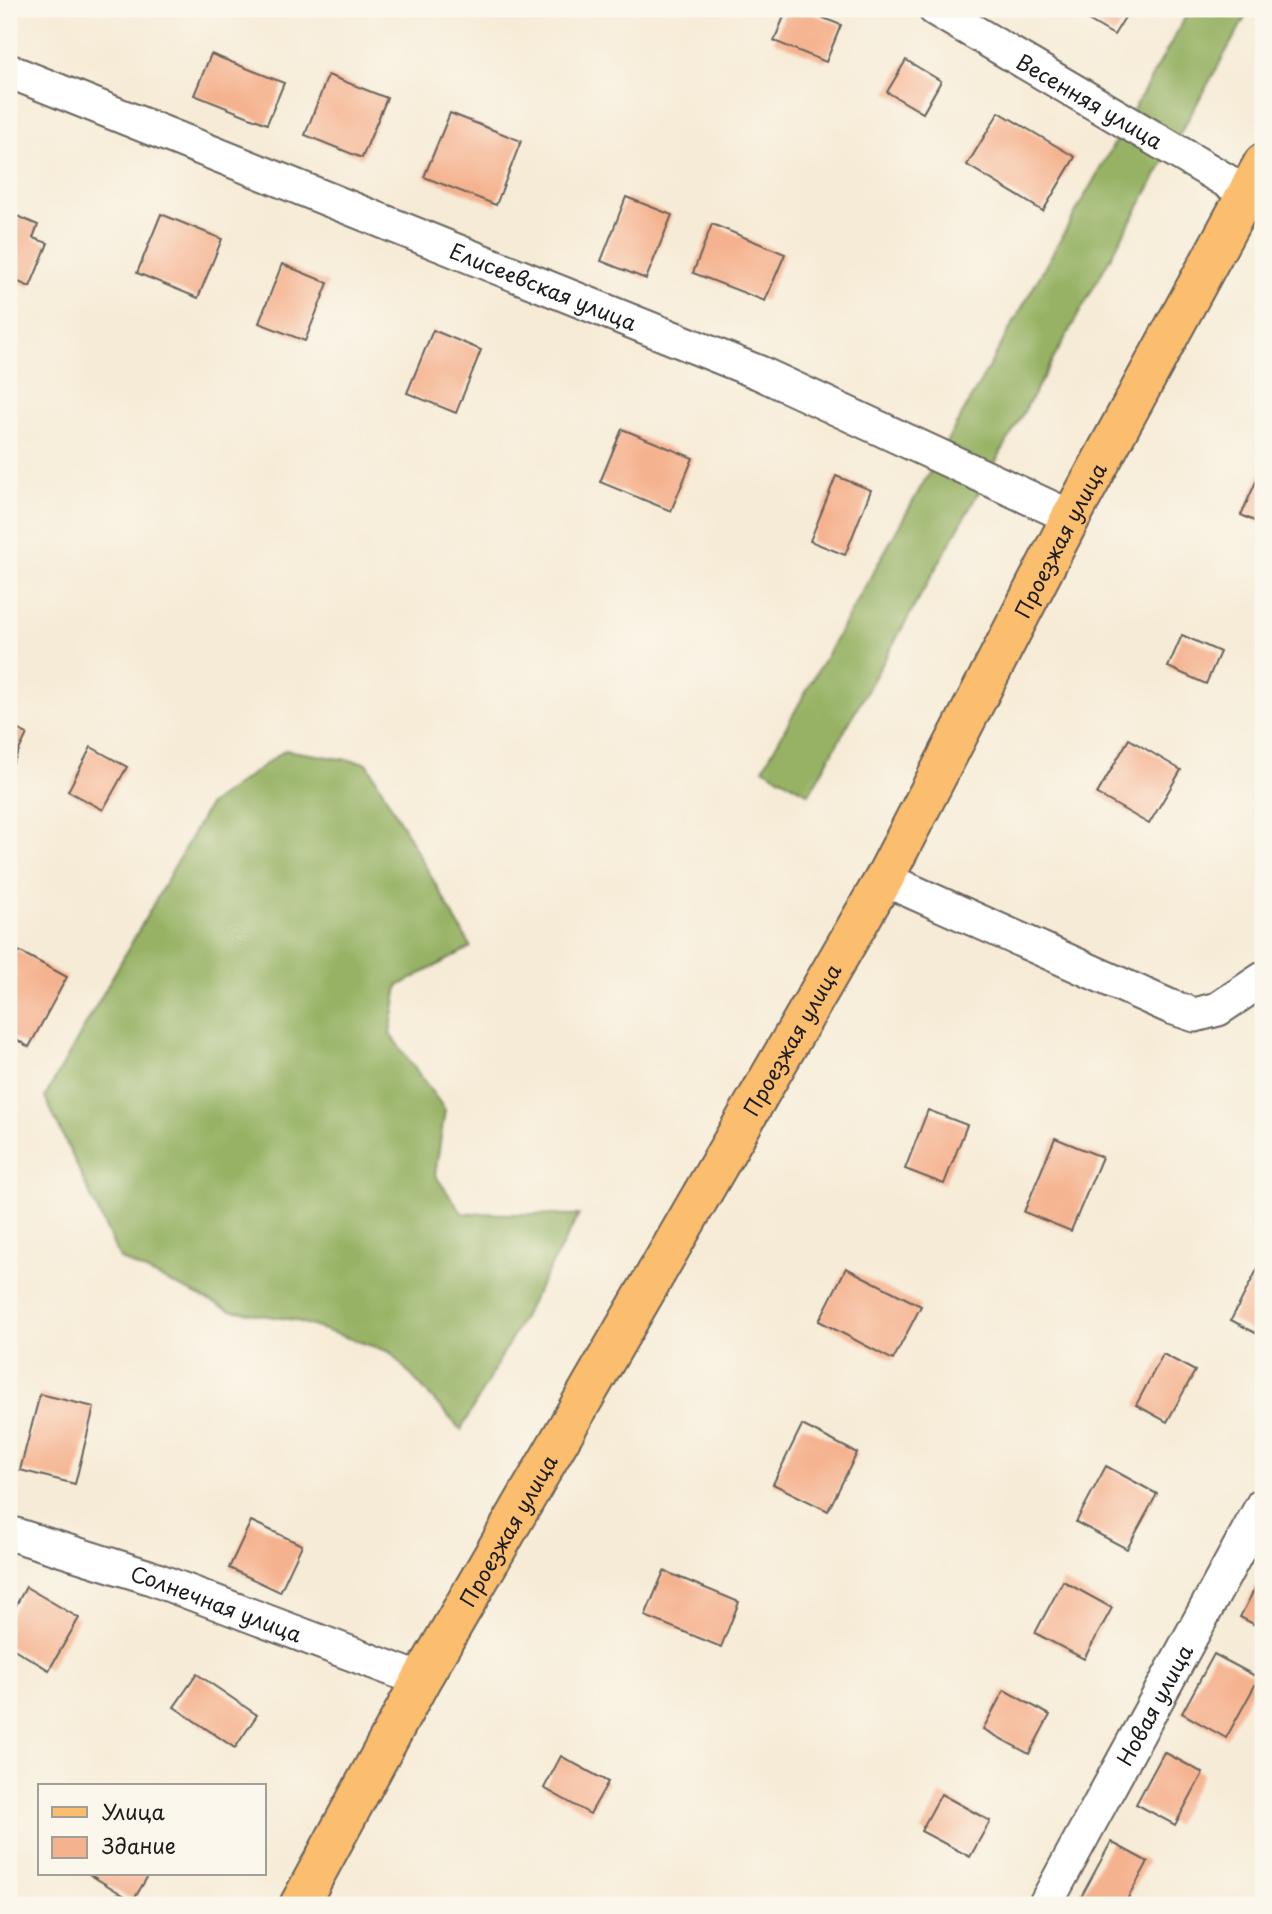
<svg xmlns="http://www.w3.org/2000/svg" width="1272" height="1914" font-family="'Playpen Sans',sans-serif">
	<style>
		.forest { fill: #97b265; stroke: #5a6740; stroke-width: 2 }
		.building { fill: #f5b28f }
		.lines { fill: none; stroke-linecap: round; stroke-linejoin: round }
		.street-casing { stroke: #68645d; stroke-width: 37 }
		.primary-casing { stroke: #68645d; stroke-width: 42 }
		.street { stroke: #fff; stroke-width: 33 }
		.primary { stroke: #fbbd6e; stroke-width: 38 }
		.labels { text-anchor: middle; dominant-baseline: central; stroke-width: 6; stroke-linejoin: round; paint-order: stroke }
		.street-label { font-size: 21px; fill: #1c1c1c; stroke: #fbf7ec }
	</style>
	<rect width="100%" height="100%" fill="#fbf7ec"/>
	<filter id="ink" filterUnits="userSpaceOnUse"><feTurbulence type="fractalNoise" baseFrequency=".0143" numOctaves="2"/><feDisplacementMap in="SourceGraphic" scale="14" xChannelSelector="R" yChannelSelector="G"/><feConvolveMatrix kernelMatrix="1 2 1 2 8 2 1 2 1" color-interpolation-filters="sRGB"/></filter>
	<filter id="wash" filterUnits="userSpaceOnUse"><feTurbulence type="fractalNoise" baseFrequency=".00686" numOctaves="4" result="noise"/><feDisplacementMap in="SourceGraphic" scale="28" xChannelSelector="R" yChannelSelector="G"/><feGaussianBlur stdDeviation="1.57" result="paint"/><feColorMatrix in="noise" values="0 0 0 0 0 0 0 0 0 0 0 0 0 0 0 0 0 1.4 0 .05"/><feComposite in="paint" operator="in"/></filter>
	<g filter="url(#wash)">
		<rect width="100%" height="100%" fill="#f6ebd6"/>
		<g class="forest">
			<polygon points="1190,9 1250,9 809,794 763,768"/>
			<polygon points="285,750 367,763 471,947 398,986 390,1034 445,1110 435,1175 462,1213 579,1215 461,1430 390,1352 294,1320 229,1310 120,1259 45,1097 209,805"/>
		</g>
		<g id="blocks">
			<g class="building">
				<polygon points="787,9 801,9 841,25 826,62 774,41"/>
				<polygon points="1074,9 1130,9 1114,35 1073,11"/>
				<polygon points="211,54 284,83 267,124 194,95"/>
				<polygon points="906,60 941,81 923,113 887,92"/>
				<polygon points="328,75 387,98 362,158 305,135"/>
				<polygon points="999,112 1075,157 1043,211 967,165"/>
				<polygon points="450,113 521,141 496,205 424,177"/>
				<polygon points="626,197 672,215 646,279 601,261"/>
				<polygon points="161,214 222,239 198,298 137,273"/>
				<polygon points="17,216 38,225 33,238 48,243 30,287 9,278 9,228 12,229"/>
				<polygon points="712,224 785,254 765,301 693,273"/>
				<polygon points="282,264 328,283 305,341 259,323"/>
				<polygon points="433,330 481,350 456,413 407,393"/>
				<polygon points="622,429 693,458 671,511 600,482"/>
				<polygon points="1263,466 1263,525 1241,515"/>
				<polygon points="836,476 871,490 845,555 810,541"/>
				<polygon points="1182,635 1220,652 1206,684 1168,667"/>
				<polygon points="9,725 27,734 9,771"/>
				<polygon points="1129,739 1181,770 1149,824 1097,794"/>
				<polygon points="91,747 127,767 103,810 68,791"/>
				<polygon points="15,949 67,977 29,1047 9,1035 9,961"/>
				<polygon points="928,1110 967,1125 944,1184 905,1169"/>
				<polygon points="1055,1138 1102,1157 1071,1231 1024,1212"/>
				<polygon points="1259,1266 1263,1268 1263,1337 1231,1320"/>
				<polygon points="846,1268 921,1306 893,1360 819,1321"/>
				<polygon points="1163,1354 1195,1371 1167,1422 1136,1405"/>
				<polygon points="40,1394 94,1407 75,1484 20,1470"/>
				<polygon points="802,1425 857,1453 828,1511 773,1484"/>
				<polygon points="1106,1466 1157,1494 1127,1549 1076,1522"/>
				<polygon points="251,1521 302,1545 280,1592 229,1568"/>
				<polygon points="664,1571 739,1602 721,1647 645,1616"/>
				<polygon points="1263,1573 1263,1629 1240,1617"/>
				<polygon points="1063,1581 1112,1608 1084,1659 1035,1633"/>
				<polygon points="26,1587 79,1618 49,1670 9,1646 9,1618"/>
				<polygon points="1214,1654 1259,1678 1226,1738 1182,1713"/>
				<polygon points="197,1674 257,1715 235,1748 174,1707"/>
				<polygon points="1004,1690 1050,1715 1029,1754 983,1729"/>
				<polygon points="1164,1752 1203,1773 1175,1825 1136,1804"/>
				<polygon points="561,1756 608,1782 590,1814 544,1788"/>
				<polygon points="941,1794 990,1821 970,1857 921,1831"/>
				<polygon points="1111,1842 1148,1862 1124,1905 1093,1905 1080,1899"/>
				<polygon points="89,1874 149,1874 133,1901"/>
			</g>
		</g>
	</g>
	<g filter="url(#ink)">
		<use href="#blocks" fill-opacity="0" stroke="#68645d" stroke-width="2"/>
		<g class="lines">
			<g class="street-casing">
				<g id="street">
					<path id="s1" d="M935 9 1247 193"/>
					<path id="s2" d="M9 71 760 373 1071 517"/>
					<polyline points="884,879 1171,1007 1195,1015 1218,1009 1263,979"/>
					<path id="s3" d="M9 1533 149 1577 421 1680"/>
					<path id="s4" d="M1045 1905 1263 1504"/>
				</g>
			</g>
			<g class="primary-casing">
				<g id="primary">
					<path id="s5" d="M299 1905 421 1680 884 879 1071 517 1263 163"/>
				</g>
			</g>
			<use href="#street" class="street"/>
			<use href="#primary" class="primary"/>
		</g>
	</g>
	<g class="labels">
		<g class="street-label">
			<text stroke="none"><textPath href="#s1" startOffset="180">Весенняя улица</textPath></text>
			<text stroke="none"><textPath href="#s2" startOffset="576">Елисеевская улица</textPath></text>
			<text stroke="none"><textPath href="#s5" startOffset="1563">Проезжая улица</textPath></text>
			<text stroke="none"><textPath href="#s5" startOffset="996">Проезжая улица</textPath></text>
			<text stroke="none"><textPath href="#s5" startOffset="429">Проезжая улица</textPath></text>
			<text stroke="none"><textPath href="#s3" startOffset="219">Солнечная улица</textPath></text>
			<text stroke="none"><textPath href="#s4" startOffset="228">Новая улица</textPath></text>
		</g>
	</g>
	<rect width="1272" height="1914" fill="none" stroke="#fbf7ec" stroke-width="35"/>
	<rect x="38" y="1784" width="228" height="91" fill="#fbf7ec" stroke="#a29f99" stroke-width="2"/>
	<rect x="52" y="1807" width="35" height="10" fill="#fbbd6e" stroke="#a29f99" stroke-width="2"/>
	<text x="102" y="1820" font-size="21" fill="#1c1c1c">Улица</text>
	<rect x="52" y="1837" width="35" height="21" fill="#f5b28f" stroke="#a29f99" stroke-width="2"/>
	<text x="102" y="1854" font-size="21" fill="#1c1c1c">Здание</text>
</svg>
